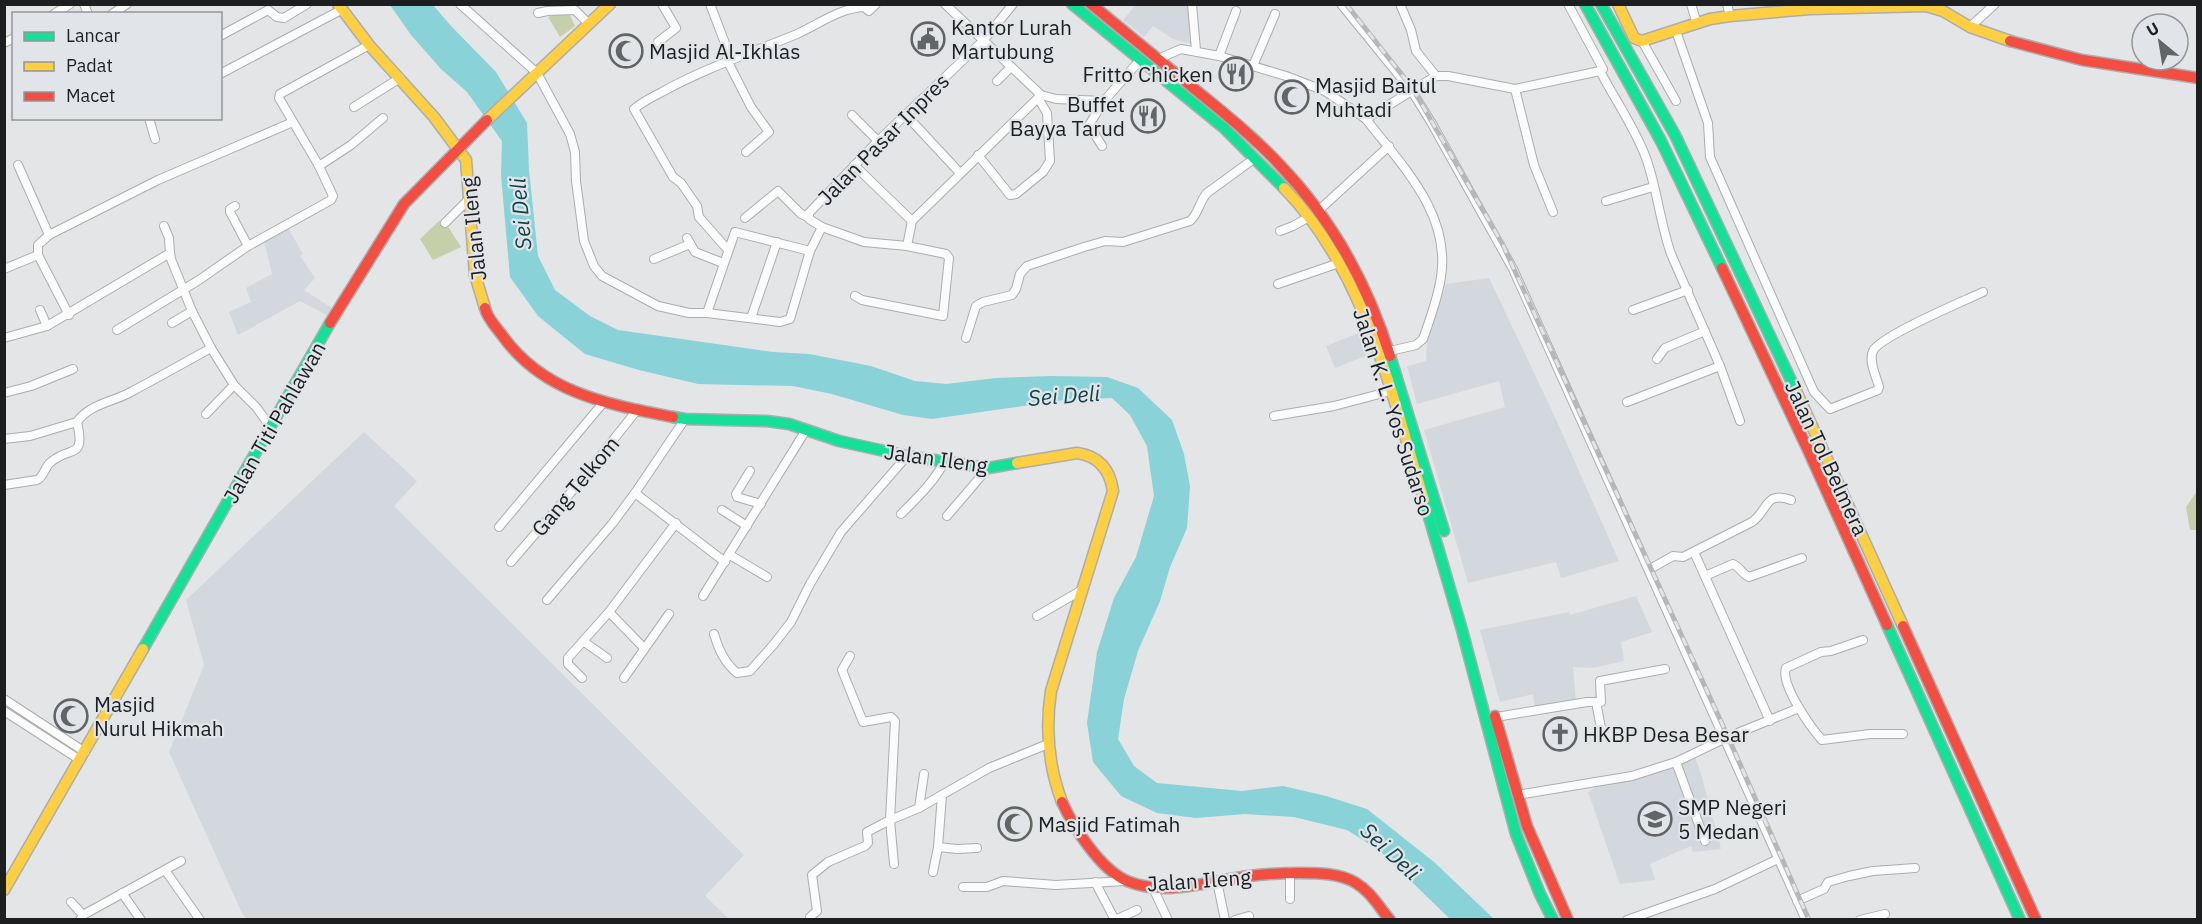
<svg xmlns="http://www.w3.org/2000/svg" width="2202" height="924" font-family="'IBM Plex Sans',sans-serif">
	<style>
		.built { fill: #d2d8de }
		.green { fill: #c5d0ab }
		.water { fill: #88d2d8 }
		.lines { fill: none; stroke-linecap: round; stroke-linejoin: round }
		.street-casing { stroke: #abadae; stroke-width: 10 }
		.fast-casing { stroke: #abadae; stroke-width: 13 }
		.slow-casing { stroke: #abadae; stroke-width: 13 }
		.jam-casing { stroke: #abadae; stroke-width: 13 }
		.street { stroke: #fbfbfb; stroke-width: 8 }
		.fast { stroke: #16e098; stroke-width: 10 }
		.slow { stroke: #ffcf43; stroke-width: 10 }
		.jam { stroke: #f24e42; stroke-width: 10 }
		.rail-casing { stroke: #b7b7b8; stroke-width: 5 }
		.rail { stroke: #e1e5e9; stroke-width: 3; stroke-dasharray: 9; stroke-linecap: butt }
		.labels { text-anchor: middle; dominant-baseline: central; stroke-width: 4.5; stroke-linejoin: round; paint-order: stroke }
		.poi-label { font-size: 21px; fill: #1d1e20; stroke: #e1e5e9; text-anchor: start }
		.street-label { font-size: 21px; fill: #1d1e20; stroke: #e1e5e9 }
		.water-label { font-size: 22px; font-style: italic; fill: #144447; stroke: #e1e5e9 }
	</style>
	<rect width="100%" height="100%" fill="#e3e5e7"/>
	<g class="built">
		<polygon points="1136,5 1190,5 1193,44 1173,39 1153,26 1144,37 1123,20"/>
		<polygon points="287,226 303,254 300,256 315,278 304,290 332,308 327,315 300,301 238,335 229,312 251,302 246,288 272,274 264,241"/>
		<polygon points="1489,278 1554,415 1619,561 1561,578 1556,562 1468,583 1424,430 1505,407 1499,381 1417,404 1407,366 1426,361 1427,343 1446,284"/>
		<polygon points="1364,331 1373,353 1335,368 1326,346"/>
		<polygon points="364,432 417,481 394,506 744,855 705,896 729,919 247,920 242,913 169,752 204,665 186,600"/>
		<polygon points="1636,596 1652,632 1621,642 1624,661 1593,668 1573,667 1576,703 1535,709 1533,694 1500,702 1480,630 1569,612 1570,615"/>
		<polygon points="1695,757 1701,774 1721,849 1693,852 1691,846 1650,864 1655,880 1620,884 1588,792 1604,782"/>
	</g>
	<g class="green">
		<polygon points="568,11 575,26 560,37 548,17"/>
		<polygon points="439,221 447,225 461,247 433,260 420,239"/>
		<polygon points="2197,491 2197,530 2190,530 2186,507"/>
	</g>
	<polygon class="water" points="390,5 433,5 451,26 496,72 527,123 529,170 538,256 555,290 590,316 618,330 773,352 809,354 871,366 915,381 946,384 996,378 1050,376 1107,377 1138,388 1172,420 1184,454 1190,486 1187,528 1170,567 1160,601 1138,651 1124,699 1118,739 1134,766 1157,783 1242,791 1283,786 1326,796 1367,809 1434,862 1494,919 1450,919 1379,850 1347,830 1294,817 1245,814 1196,818 1157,813 1121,796 1093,762 1087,723 1097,652 1114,598 1136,557 1154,496 1147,446 1130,415 1112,398 1065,400 932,419 903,415 832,394 793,386 698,384 639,370 585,354 538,316 510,277 501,175 502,141 467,92 441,69 411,35"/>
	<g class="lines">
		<g class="street-casing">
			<g id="street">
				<polyline points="84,4 88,14"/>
				<polyline points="460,4 537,73 570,134 575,152 576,181 584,241 594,266 602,276 658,306 689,313 707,313 780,322 790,319 810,251 822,227 809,219 809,213 878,141 983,41 1013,4"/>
				<polyline points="710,4 728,51 727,60 751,107 769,132 746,152"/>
				<polyline points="945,4 1041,95 1056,99 1104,101 1140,60"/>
				<polyline points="1192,4 1196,50"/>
				<polyline points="1341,4 1411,90 1431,122 1513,269 1806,920"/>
				<polyline points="1400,4 1411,30 1416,51 1436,76"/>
				<polyline points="1691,4 1697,24"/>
				<polyline points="1727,4 1730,16"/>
				<polyline points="538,13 547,11 575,10 588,23"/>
				<polyline points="54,14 70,4"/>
				<polyline points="112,14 127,4"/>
				<polyline points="1970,27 1995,4"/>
				<path d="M1676 31 1708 123 1710 157 1814 392 1830 409 1878 390 1879 387C1877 378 1868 361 1873 351 1880 336 1964 301 1983 292"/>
				<polyline points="220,36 268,10 277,17 284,18 307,4"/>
				<polyline points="1642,41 1676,101"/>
				<polyline points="658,42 676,28 662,4"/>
				<polyline points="4,43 14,38"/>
				<polyline points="1219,56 1236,11"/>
				<polyline points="1158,59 1181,49 1219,56 1286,76 1325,91 1366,119 1436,76 1448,76 1515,89 1600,71 1603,69 1568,4"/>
				<polyline points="1253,66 1275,14"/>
				<path d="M1600 71C1615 100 1635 128 1646 158 1657 188 1660 223 1671 254L1720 366 1740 421"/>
				<polyline points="220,74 341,10"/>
				<polyline points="997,81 1011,67"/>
				<polyline points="1515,89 1534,165 1553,212"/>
				<polyline points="354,107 400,78"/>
				<polyline points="852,115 878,141"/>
				<polyline points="906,115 960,173"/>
				<polyline points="149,118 155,139"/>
				<path d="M1366 119C1401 165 1451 213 1441 277 1438 298 1430 319 1423 339L1416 345 1390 351"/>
				<polyline points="1102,146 1089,125 1104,101"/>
				<polyline points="978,155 1010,195 1016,194 1043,172 1050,161 1047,113 1038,98"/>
				<polyline points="18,165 49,235"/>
				<polyline points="854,165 912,221"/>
				<polyline points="319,166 351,145 383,118"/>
				<polyline points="1606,201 1653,187"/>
				<polyline points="235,206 230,209 230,212 248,246"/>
				<polyline points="1318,211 1389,146"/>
				<polyline points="745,218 778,191 801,214 808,217"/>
				<polyline points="445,223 468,200"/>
				<polyline points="164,226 169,238 170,253"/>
				<polyline points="822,227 864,242 907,246"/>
				<polyline points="1280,231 1293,226 1309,217"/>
				<polyline points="687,238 695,252 723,263"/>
				<path d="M728 250 699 217 697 206 681 183 673 177 634 109C642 102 652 97 662 92 705 68 751 53 797 34 819 24 840 8 864 7L869 11 876 4"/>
				<polyline points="654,259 690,244"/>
				<polyline points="4,269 38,255"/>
				<polyline points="1278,284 1339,263"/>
				<polyline points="855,296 862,300 943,316 949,258 946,254 907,246 912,221 1041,95"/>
				<polyline points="40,310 47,326"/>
				<polyline points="1633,310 1688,290"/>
				<polyline points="707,313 735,232 810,251"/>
				<polyline points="69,315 38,255 38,245 49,235 158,180 293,122"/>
				<polyline points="751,318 777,242"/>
				<polyline points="172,323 192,311"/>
				<polyline points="117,330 199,280 248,246 331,200 333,196 319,166 279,98 280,94 369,45"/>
				<polyline points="4,338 47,326 170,253 171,259 192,311 211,348 234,385 257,408 271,428"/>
				<path d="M966 338 976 306 983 302 1012 295 1016 289 1020 274 1027 266 1084 247 1105 241 1123 242 1190 221C1199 213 1199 202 1207 193L1255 158"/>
				<polyline points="1657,359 1665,348 1705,331"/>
				<polyline points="4,393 31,386 73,369"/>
				<polyline points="1627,402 1720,366"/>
				<polyline points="206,414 234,385"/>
				<polyline points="1274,416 1334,406 1391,391"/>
				<polyline points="4,439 30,436 77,422"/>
				<polyline points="750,471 736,494 737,497 761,504"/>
				<path d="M4 485 37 480C45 476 44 467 51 462 70 445 86 461 77 422 88 405 112 402 129 393 157 378 184 363 211 348"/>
				<polyline points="635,493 725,562"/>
				<polyline points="722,510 747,526"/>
				<path d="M901 514C918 497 933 483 945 461"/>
				<polyline points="947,516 988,468"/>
				<polyline points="499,527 603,403"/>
				<polyline points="1694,552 1770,721"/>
				<polyline points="730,555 767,577"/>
				<polyline points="511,562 579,483 637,410"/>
				<path d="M1650 569 1673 556 1683 557 1752 522C1768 511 1765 490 1791 500"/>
				<path d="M1705 576 1733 564C1740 567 1742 574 1749 577L1802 558"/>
				<polyline points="703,596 806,430"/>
				<polyline points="547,600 612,524 635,493 685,419"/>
				<polyline points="609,612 644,648"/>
				<polyline points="1037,616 1082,590"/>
				<path d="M714 634C719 650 724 662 737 673L750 671 774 644 791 622 810 584 841 532 907 456"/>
				<path d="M1863 640 1831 651 1821 652 1786 668C1780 684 1811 728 1822 740L1870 734H1903"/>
				<polyline points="583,641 607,658"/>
				<polyline points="850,656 842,670 863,722 891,717 895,721 890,820 919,808 989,768 1048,744"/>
				<polyline points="582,678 568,664 568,658 609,612 676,523"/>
				<polyline points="624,678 669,614"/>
				<polyline points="4,699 85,752"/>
				<polyline points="1596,702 1602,733"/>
				<polyline points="4,711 80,760"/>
				<polyline points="1496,717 1587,702 1601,702 1600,681 1665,669"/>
				<polyline points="1676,762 1705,841"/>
				<polyline points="942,795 938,847 957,849 977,848"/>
				<polyline points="1517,795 1632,776 1676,762 1728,737 1799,708"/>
				<polyline points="919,808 924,774"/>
				<polyline points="165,870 200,920"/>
				<polyline points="933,872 938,847"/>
				<polyline points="1217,881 1225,920"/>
				<polyline points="1095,882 1115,920"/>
				<polyline points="963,887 987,887 1003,881 1056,885 1125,881"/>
				<polyline points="1153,888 1168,920"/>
				<polyline points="122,893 141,920"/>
				<polyline points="1290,899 1290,872"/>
				<polyline points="1797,901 1824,889 1828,882 1849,876 1873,871 1915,868"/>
				<polyline points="71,902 83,915"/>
				<polyline points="810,917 817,911 812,875 828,862 865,846 868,843 867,832 890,820 894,864"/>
				<polyline points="80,920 83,915 181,861"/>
				<polyline points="1115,920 1137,910"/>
				<polyline points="1235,920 1249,916"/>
				<polyline points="1627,920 1715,889 1778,859"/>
				<polyline points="1860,920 1885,914"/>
			</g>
		</g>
		<g class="fast-casing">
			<g id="fast">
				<polyline points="1072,4 1224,128 1284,188"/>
				<polyline points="1585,4 1661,141 1722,268"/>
				<polyline points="1601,4 1675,135 1796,391"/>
				<polyline points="1390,356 1444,531"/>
				<polyline points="673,417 685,419 767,421 789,424 839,441 907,456 988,468 1017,463"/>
				<polyline points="1424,500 1462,630 1516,834 1540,894 1553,920"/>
				<polyline points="1887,625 2020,920"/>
				<polyline points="143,649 330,323"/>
			</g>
		</g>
		<g class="slow-casing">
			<g id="slow">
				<polyline points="338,4 369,45 434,117 466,160 475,275 485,308"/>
				<polyline points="1618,4 1634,38 1642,41 1710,19 1730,16 1810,9 1926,6 1943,11 1970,27 2010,41"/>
				<polyline points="487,120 610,4"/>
				<path d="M1284 188C1365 271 1391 392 1424 500"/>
				<polyline points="1796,391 1903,626"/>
				<path d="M1017 463 1077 453C1099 456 1110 470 1113 491L1051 691C1045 730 1048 765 1062 802"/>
				<polyline points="4,890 143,649"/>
			</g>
		</g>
		<g class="jam-casing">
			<g id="jam">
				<path d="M1091 4C1126 33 1162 62 1197 91 1225 114 1254 137 1279 164 1331 218 1368 285 1390 356"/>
				<polyline points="2010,41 2082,60 2198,78"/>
				<polyline points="1722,268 1808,450 1887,625"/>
				<path d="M485 308C487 318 496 327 502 335 543 393 607 404 673 417"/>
				<polyline points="330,323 404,204 487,120"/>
				<polyline points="1903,626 2036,920"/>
				<polyline points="1495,716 1527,826 1568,920"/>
				<path d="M1062 802C1074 828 1100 869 1127 881 1165 897 1210 881 1249 876 1265 874 1282 873 1299 873 1318 873 1340 873 1356 883 1371 892 1379 907 1390 920"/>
			</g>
		</g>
		<use href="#street" class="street"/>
		<use href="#fast" class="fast"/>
		<use href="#slow" class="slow"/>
		<use href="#jam" class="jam"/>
		<g class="rail-casing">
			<polyline id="rail" points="1346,4 1413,89 1503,245 1728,737 1809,920"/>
		</g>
		<use href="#rail" class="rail"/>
	</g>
	<defs>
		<g id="civic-ring" transform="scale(1.725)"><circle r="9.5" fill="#e1e5e9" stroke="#626466" stroke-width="1.5"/><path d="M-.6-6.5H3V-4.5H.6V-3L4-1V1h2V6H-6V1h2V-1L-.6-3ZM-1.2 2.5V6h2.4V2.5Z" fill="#626466"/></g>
		<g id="mosque-ring" transform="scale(1.725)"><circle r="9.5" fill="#e1e5e9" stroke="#626466" stroke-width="1.5"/><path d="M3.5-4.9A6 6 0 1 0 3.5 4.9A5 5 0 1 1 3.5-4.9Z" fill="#626466"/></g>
		<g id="restaurant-ring" transform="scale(1.725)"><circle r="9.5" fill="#e1e5e9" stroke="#626466" stroke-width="1.5"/><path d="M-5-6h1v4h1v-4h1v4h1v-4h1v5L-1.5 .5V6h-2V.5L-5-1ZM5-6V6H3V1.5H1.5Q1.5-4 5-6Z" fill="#626466"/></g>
		<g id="church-ring" transform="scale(1.725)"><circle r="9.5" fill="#e1e5e9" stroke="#626466" stroke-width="1.5"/><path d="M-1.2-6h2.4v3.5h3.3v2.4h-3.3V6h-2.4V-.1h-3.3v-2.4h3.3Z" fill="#626466"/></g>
		<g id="school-ring" transform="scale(1.725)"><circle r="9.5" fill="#e1e5e9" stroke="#626466" stroke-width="1.5"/><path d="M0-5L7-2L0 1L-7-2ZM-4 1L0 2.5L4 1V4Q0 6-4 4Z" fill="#626466"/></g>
	</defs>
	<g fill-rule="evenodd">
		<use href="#civic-ring" x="928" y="39"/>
		<use href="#mosque-ring" x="626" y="51"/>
		<use href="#restaurant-ring" x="1236" y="74"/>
		<use href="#mosque-ring" x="1292" y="97"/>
		<use href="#restaurant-ring" x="1148" y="116"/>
		<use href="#mosque-ring" x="71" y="716"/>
		<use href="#church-ring" x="1560" y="734"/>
		<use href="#school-ring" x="1655" y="819"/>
		<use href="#mosque-ring" x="1015" y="824"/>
	</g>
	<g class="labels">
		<g class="poi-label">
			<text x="951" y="27">Kantor Lurah<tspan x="951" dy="24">Martubung</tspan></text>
			<text x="649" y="51">Masjid Al-Ikhlas</text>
			<text x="1213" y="74" text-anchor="end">Fritto Chicken</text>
			<text x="1315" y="85">Masjid Baitul<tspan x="1315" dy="24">Muhtadi</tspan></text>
			<text x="1125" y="104" text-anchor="end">Buffet<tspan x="1125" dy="24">Bayya Tarud</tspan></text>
			<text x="94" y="704">Masjid<tspan x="94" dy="24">Nurul Hikmah</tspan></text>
			<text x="1583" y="734">HKBP Desa Besar</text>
			<text x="1678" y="807">SMP Negeri<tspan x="1678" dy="24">5 Medan</tspan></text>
			<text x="1038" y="824">Masjid Fatimah</text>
		</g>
		<g class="street-label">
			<text transform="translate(883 139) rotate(-45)">Jalan Pasar Inpres</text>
			<text transform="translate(473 229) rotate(-96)">Jalan Ileng</text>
			<text transform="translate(1394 412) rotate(72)">Jalan K. L. Yos Sudarso</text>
			<text transform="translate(274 422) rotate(-60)">Jalan Titi Pahlawan</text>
			<text transform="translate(936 458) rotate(8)">Jalan Ileng</text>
			<text transform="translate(1827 458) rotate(65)">Jalan Tol Belmera</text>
			<text transform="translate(575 486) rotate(-50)">Gang Telkom</text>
			<text transform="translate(1199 880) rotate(-4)">Jalan Ileng</text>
		</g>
		<g class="water-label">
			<text transform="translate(520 214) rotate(-95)">Sei Deli</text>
			<text transform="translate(1064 395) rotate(-4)">Sei Deli</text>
			<text transform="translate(1391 851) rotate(43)">Sei Deli</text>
		</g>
	</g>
	<rect width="2202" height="924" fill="none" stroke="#1d1e20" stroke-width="12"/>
	<rect x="12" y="12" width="210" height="108" fill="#e1e5e9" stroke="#939599" stroke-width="1.5"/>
	<rect x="24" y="32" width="30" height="9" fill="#16e098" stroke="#939599" stroke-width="1.5"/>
	<text x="66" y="42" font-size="18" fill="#1d1e20">Lancar</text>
	<rect x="24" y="62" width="30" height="9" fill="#ffcf43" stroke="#939599" stroke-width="1.5"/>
	<text x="66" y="72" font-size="18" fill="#1d1e20">Padat</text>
	<rect x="24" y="92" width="30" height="9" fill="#f24e42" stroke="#939599" stroke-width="1.5"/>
	<text x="66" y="102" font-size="18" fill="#1d1e20">Macet</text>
	<g transform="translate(2160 42) rotate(330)"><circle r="28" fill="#e1e5e9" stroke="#939599" stroke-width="1.5"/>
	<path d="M0-4.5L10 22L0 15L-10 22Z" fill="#626466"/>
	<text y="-9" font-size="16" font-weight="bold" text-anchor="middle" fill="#1d1e20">U</text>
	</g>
</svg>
